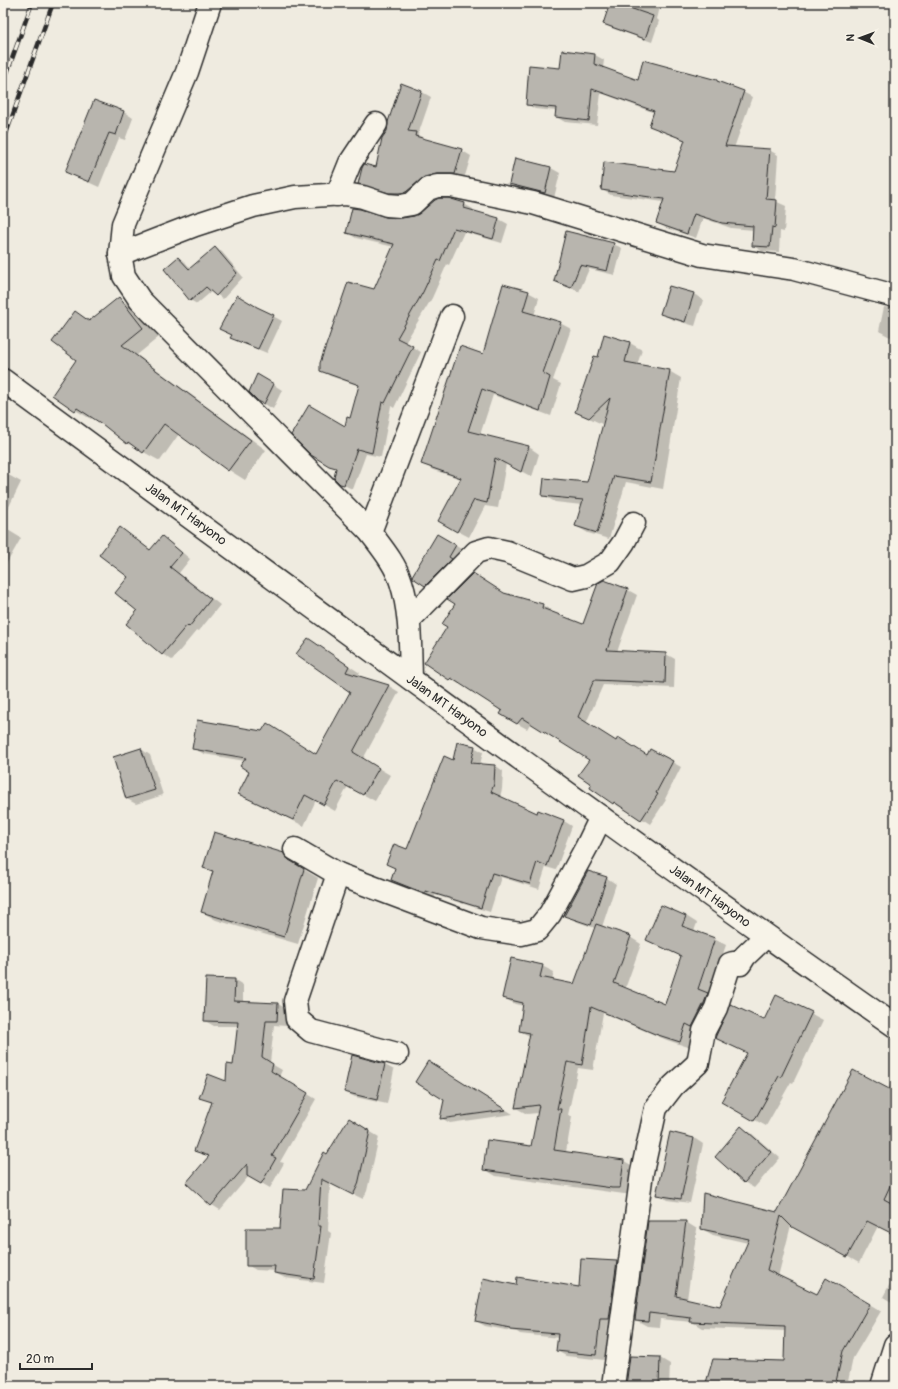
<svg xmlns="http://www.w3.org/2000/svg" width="898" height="1389" font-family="Pangolin,sans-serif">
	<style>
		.shadow { fill: #0003 }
		.building { fill: #b8b5ae; stroke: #2b2b2b }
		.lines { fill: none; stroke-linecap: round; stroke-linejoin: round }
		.street-casing { stroke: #2b2b2b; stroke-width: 25 }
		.secondary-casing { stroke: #2b2b2b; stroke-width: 25 }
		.street { stroke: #f7f3e8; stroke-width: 22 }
		.secondary { stroke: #f7f3e8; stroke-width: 22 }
		.rail-casing { stroke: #2b2b2b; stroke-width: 4.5 }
		.rail { stroke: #f7f3e8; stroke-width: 3; stroke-dasharray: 9; stroke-linecap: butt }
		.labels { text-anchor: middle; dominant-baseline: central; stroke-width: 3.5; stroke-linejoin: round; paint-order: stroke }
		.street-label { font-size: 13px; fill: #2b2b2b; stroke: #f7f3e8 }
	</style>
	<rect width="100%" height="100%" fill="#efebe0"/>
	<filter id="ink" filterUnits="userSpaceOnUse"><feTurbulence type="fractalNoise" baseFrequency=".025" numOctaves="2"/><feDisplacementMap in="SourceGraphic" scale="8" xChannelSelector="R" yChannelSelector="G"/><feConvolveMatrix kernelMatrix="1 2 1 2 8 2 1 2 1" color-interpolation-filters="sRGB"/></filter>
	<g filter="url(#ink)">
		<g class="shadow">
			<polygon points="611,3 661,3 657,19 659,21 652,42 611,28 604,24"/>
			<polygon points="563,51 595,55 604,60 603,68 638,81 724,85 743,92 752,97 734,148 769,150 778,155 775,201 786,206 784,232 780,231 779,252 762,251 753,246 754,230 731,228 703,218 696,238 666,228 657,223 664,202 611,195 602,190 675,173 686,141 658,130 650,125 655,113 601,93 597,125 565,122 556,117 557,111 535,109 527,104 561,69"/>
			<polygon points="422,92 431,97 418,135 425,139 425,140 461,150 471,156 464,179 400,198 369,188 359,183 376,169"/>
			<polygon points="124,112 133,118 125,140 119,138 99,187 66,172"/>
			<polygon points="551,168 560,173 554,198 519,189 510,184"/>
			<polygon points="464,204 473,209 473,211 499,219 508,224 502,243 464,232 449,265 447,264 432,298 405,343 421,352 394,408 391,406 381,457 366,454 353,489 350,488 340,483 337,469 312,454 344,427 351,419 360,386 330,376 321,370 375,290 394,247 356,238 347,233 386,218 402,219"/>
			<polygon points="613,244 622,248 615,275 589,269 579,292 556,280"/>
			<polygon points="216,248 222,252 243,277 223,299 212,291 197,304 190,300 179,258 185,262 191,269"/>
			<polygon points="669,287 694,294 703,300 695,326 671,319 661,313"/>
			<polygon points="528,292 539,298 534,316 560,323 571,329 553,380 561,384 551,416 493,395 480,435 529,447 539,454 532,477 506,463 498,508 485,506 469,537 450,527 462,479 433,470 422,463 484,355"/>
			<polygon points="119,299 135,308 159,337 137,355 266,450 245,480 229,470 179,434 160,461 127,443 93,417 91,419 75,410 78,359 75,312 91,321"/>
			<polygon points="884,307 895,309 895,338 888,336 879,331"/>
			<polygon points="260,309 282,321 267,353 240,342 232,338 233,336 220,329"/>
			<polygon points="630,343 642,350 637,365 669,371 681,378 663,489 626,482 609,539 588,533 576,526 582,505 555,502 543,495 588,483 604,421 602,424 576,412 598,358"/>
			<polygon points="258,375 282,390 273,409 258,400"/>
			<polygon points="3,472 21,482 3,519"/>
			<polygon points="3,527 21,538 3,570"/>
			<polygon points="120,528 151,550 162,537 171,543 190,559 179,573 220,605 199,631 197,630 172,660 162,654 139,611 130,576"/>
			<polygon points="447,540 464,551 435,590 414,577"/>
			<polygon points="604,581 628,590 637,595 617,652 666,654 675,659 674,688 603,685 586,723 616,742 648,756 672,762 681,767 665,799 666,800 650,824 624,807 623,809 614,803 591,787 592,784 590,760 531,722 527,729 518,724 502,713 504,710 460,682 459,684 425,663 506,595 542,605 551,610 551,612 584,626"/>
			<polygon points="308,639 360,673 357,677 389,686 399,692 363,759 390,775 375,801 348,786 335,811 316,800 304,826 239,794 250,771 245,761 204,754 193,748 316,755 351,691"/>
			<polygon points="474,747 483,752 480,765 495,765 503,771 502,789 500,797 537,814 538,812 564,821 572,826 556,870 546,867 539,889 501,877 490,912 435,895 435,897 431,897 400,885 392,880 454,761"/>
			<polygon points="141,749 150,755 163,795 136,804 127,799"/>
			<polygon points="283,854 298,862 303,869 318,878 298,944 216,920 202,912 214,873 204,867"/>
			<polygon points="588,872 607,878 616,884 602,927 630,937 641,944 625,989 666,1005 682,957 647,940 661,906 686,916 697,923 694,931 714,939 726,945 691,1048 667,1040 603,1013 593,1070 578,1068 568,1115 572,1117 566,1152 624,1161 635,1167 632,1194 624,1194 496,1176 484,1169 532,1148 538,1113 527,1114 516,1108 531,1037 520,1031 524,1006 515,1004 504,998 542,966 554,972 552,981 575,985 595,928 575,921 566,915"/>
			<polygon points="235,980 243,985 243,1003 278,1004 287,1009 286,1026 274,1025 270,1063 282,1070 279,1077 316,1099 280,1162 284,1163 270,1188 249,1176 220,1210 212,1205 209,1157 195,1150 212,1103 200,1097 227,1082 234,1066 238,1026 214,1026 205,1021"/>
			<polygon points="777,996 823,1020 793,1083 791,1082 766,1126 722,1102 765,1021"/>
			<polygon points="385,1065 394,1070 387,1104 355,1097 345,1092"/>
			<polygon points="437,1067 513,1114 450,1123 441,1118 445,1099"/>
			<polygon points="895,1075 895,1235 878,1226 859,1263 791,1225 778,1277 817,1295 827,1279 881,1311 853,1358 847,1386 706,1386 785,1362 786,1331 702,1328 692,1322 660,1319 659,1327 647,1326 636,1320 649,1222 686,1222 697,1229 687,1299 720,1307 748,1243 713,1235 702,1229 777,1213 888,1089"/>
			<polygon points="349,1119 379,1137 367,1191 363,1199 330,1183 328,1231 331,1233 324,1283 285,1278 275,1273 276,1271 256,1270 247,1265 281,1229 306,1191"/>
			<polygon points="741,1127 751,1133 780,1158 754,1188 744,1182"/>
			<polygon points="671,1134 694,1138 703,1144 690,1203 667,1200 657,1194"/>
			<polygon points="582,1260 617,1262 626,1267 618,1324 608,1324 605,1360 566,1356 557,1351 559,1338 520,1334 517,1332 485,1326 476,1321 517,1286 580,1289"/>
			<polygon points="895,1274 895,1304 883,1297"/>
			<polygon points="631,1357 660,1358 670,1364 669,1386 627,1386"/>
		</g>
		<g class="building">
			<polygon points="610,3 615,3 653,16 645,39 603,24"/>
			<polygon points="562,50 595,54 594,64 638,80 643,60 717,80 717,81 744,91 725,146 770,149 766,199 777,200 775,228 772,227 770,247 752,246 753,226 722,223 694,214 687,234 656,223 664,199 601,190 604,162 674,171 685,140 649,126 654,111 592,89 589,121 555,117 556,108 526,105 529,65 560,68"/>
			<polygon points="401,83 422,91 408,131 416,132 415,136 462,149 455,174 437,174 424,177 406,192 399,193 389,193 358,184 362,168 364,164 376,167 382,138 387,131 388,122"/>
			<polygon points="94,100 124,111 116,135 109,133 89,182 65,172"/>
			<polygon points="515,158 551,167 545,193 509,184"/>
			<polygon points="439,198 448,198 465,203 464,208 499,218 493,239 454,228 440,261 438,260 423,292 397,338 413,346 385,403 382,402 372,453 357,449 344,485 340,484 334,478 336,468 329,466 311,455 291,435 309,405 345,426 347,417 350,418 359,385 320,371 320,363 348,282 374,289 394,244 346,233 352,208 360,209 386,217 402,218 414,216 420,213 435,200"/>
			<polygon points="566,231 614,243 607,271 580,265 571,288 554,281"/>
			<polygon points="215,247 237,273 216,296 206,287 190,301 164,269 178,257 189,269"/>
			<polygon points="503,284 529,291 523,311 561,322 543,373 550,377 540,411 482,389 468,431 529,446 521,472 495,458 487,503 474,500 457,532 438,521 461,478 421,464 460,346 483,354"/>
			<polygon points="669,286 694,293 685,322 660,314"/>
			<polygon points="237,295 257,307 274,315 258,349 230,338 232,335 219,329"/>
			<polygon points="119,297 143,328 122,345 251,440 228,471 164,424 143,453 128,442 127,444 102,424 77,408 75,411 52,395 76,360 52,342 75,311 89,321"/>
			<polygon points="604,334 630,342 625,362 670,370 651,482 614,476 606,501 608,503 606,503 597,533 575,526 583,500 542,496 544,478 587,482 610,398 589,418 575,412 594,356 598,357"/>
			<polygon points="257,374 274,384 264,404 258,401 249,392"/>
			<polygon points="120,527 150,550 162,536 182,553 170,567 211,599 189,627 187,625 162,655 126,624 137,611 115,593 128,577 99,555"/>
			<polygon points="437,534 456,545 449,557 452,559 425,586 413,578 412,576"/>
			<polygon points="473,573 504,593 543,604 542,608 583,624 598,583 604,580 628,589 607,650 666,653 665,683 594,680 578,717 616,741 618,737 647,755 650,749 673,761 656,793 658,794 641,820 614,802 613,804 590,788 591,784 578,775 589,760 522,718 517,724 500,714 502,711 451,678 449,680 424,663 447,627 442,624 455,604 447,599"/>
			<polygon points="308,638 349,666 346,672 389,685 353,752 379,768 363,795 337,781 324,805 305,795 293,820 238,794 249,772 240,766 246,758 192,749 197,720 262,731 267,723 316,754 350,692 296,654"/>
			<polygon points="457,742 475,746 471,763 495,765 494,784 491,792 537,813 538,810 564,820 547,866 537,862 530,884 492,873 481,908 426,891 426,893 421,892 391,880 395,868 386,864 394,844 407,849 444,756 453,760"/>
			<polygon points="141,748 155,790 126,799 113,757"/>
			<polygon points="214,832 284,853 289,860 304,869 284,937 201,912 213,871 203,868"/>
			<polygon points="588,871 607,877 591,925 564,916"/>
			<polygon points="661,905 686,916 682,926 715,938 698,989 708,993 704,1003 692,1027 686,1024 680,1042 655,1034 591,1007 582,1065 567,1062 557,1109 561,1109 554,1150 624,1160 620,1188 612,1188 483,1170 487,1140 531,1146 539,1105 515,1108 530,1033 519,1031 523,1003 502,998 511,958 543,965 540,977 574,984 596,924 631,936 614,983 665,1004 681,956 646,940"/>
			<polygon points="206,978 235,979 234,1001 278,1003 277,1021 266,1021 262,1057 273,1064 271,1071 308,1093 272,1156 276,1158 261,1184 247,1176 247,1164 211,1206 186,1183 209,1156 194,1151 212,1102 199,1098 208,1074 226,1081 227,1064 233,1065 238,1022 204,1021"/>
			<polygon points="776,995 812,1012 781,1077 779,1076 754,1121 721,1102 747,1053 715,1038 730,1004 764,1020"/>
			<polygon points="352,1055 385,1064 377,1100 344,1092"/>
			<polygon points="428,1061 506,1110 440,1119 444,1100 415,1082"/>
			<polygon points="853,1070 895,1092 895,1175 884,1199 895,1205 895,1235 867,1221 847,1257 792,1227 781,1216 767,1270 817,1294 826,1278 870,1304 843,1351 835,1386 705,1386 713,1359 784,1361 785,1326 690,1322 691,1318 649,1313 648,1321 635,1320 648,1221 686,1221 676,1296 720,1306 749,1239 701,1229 703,1193 777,1212"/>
			<polygon points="349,1118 370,1131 358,1185 353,1195 321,1179 318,1226 321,1226 314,1279 274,1273 275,1266 246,1266 246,1228 280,1228 283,1189 305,1190 324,1152 327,1154"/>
			<polygon points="741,1126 771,1152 744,1183 715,1157"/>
			<polygon points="670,1132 694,1138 681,1199 656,1195"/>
			<polygon points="581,1259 617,1261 609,1319 600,1319 596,1355 556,1351 558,1334 510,1330 510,1328 475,1321 483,1278 516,1285 517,1277 579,1287"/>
			<polygon points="630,1356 660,1357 659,1386 626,1386"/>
		</g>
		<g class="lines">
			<g class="street-casing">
				<g id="street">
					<polyline points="337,195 350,163 376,124"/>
					<polyline points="120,254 195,225 253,206 295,197 345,194 363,197 387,205 400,206 412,204 428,189 437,186 451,186 533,203 702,255 794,269 895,296"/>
					<polyline points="370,532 452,316"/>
					<polyline points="409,620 476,552 489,548 507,552 573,579 586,576 610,562 624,542 634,523"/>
					<polyline points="295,849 338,874 481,928 521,934 537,930 550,914 587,846 601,817"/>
					<polyline points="338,874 295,1001 297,1019 311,1031 397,1054"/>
					<polyline points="613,1386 642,1172 656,1108 673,1086 698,1063 704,1031 716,1008 730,964 733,963 740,964 745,956 766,936"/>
					<polyline points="882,1386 895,1345"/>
				</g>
			</g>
			<g class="secondary-casing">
				<g id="secondary">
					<path d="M210 3 187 72 123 224 120 254 124 276 140 300 370 532C381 547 395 563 401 582 411 613 410 646 411 679"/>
					<path d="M3 380C299 597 594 816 895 1026"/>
				</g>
			</g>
			<use href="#street" class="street"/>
			<use href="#secondary" class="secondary"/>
			<g class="rail-casing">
				<g id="rail">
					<polyline points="3,84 32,3"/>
					<polyline points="3,142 53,3"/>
				</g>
			</g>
			<use href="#rail" class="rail"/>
		</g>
	</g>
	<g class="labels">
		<g class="street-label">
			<text transform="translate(186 514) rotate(36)">Jalan MT Haryono</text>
			<text transform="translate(447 706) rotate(36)">Jalan MT Haryono</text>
			<text transform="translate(710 896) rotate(36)">Jalan MT Haryono</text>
		</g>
	</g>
	<rect width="898" height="1389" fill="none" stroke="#f7f3e8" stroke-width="16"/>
	<rect x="8" y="8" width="882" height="1373" fill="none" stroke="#2b2b2b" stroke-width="1.5" filter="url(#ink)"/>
	<g transform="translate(860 38) rotate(271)" stroke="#f7f3e8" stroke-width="3" paint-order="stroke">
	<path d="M0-3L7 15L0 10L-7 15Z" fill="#2b2b2b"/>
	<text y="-6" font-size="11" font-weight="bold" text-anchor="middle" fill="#2b2b2b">N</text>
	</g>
	<path d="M20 1363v6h72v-6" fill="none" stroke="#2b2b2b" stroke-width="2"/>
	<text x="26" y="1363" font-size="12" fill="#2b2b2b" stroke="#f7f3e8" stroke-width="3" paint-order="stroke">20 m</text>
</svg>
